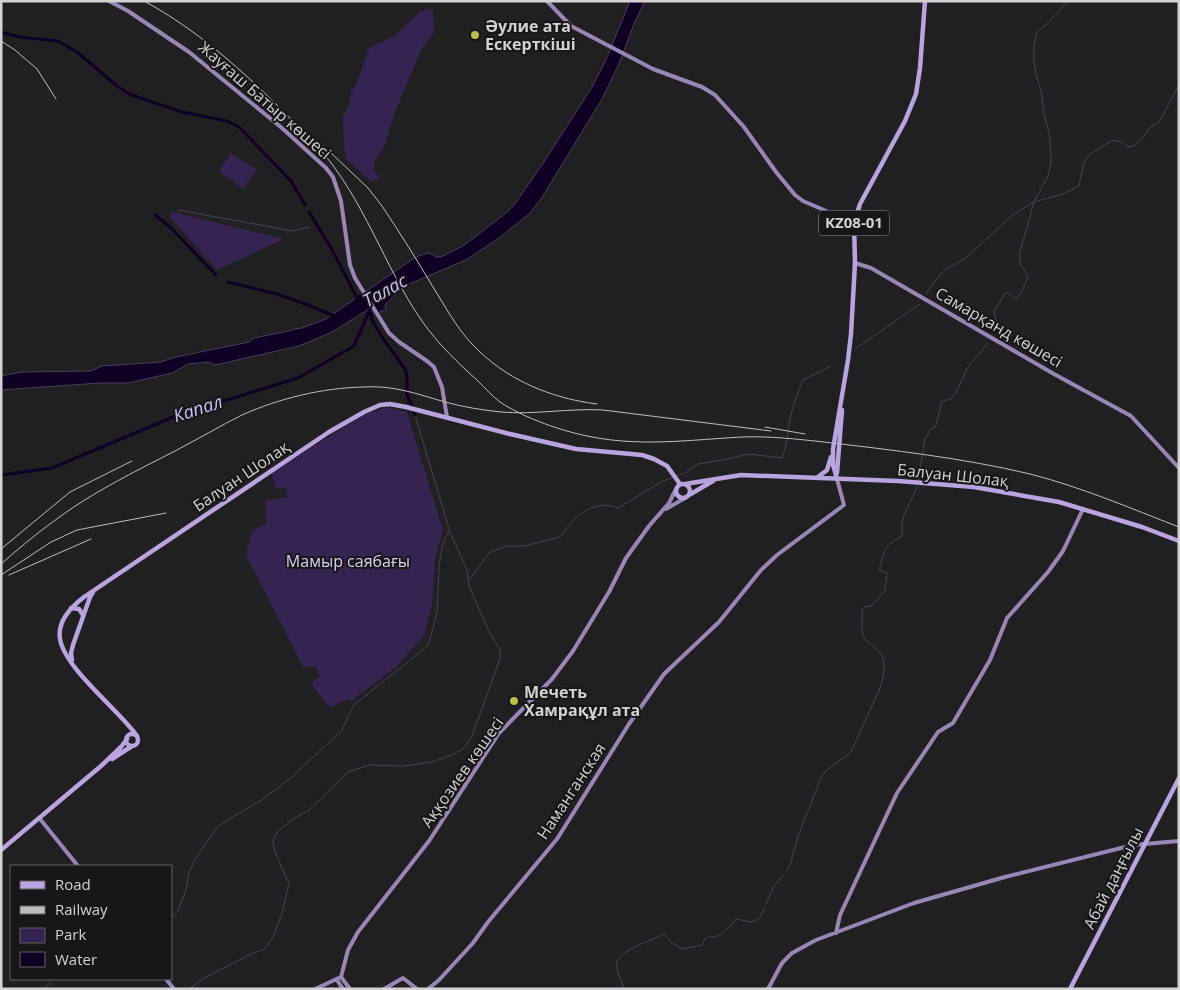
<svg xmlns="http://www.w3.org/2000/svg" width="1180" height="990" viewBox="0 0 1180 990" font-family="'Open Sans',sans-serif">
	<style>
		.green { fill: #352351 }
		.water { fill: #0f0024; stroke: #4a3f58 }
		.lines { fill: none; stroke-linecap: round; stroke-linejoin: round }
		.stream { stroke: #4a3f58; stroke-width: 1 }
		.canal { stroke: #0f0024; stroke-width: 3 }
		.secondary { stroke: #9787b5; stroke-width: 4 }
		.primary { stroke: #b9a4e0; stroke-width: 4.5 }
		.rail { stroke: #bebec0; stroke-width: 1 }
		.poi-dot { fill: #b6c149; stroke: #171619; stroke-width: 2 }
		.labels { text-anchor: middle; stroke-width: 4; stroke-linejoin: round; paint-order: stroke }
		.shield { fill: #171619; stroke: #9a9a9b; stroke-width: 1 }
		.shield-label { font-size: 15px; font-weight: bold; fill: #d2d2d3 }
		.poi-label { font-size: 16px; font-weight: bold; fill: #d2d2d3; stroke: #171619; text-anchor: start }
		.street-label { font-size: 16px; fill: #d2d2d3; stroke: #171619 }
		.park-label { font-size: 16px; fill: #dbcff5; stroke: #171619 }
		.water-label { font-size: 18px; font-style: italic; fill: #cebcf3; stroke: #171619 }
	</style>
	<rect width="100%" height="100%" fill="#201f22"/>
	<!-- green -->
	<path class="green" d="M429,8l4,3 1,22 -13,17 -26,62 -11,35 -10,15v9l6,7 -1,2 -8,1 -24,-20 -3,-15 -1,-28 7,-17 1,-9 5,-7 13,-37 25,-12 26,-24z
		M231,153l26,17 -14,19 -24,-18z
		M173,212l111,27 -67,31 -48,-54z
		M387,407l20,5 36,118 -8,30 -3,43 -8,33 -28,31 -45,34 -4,-2 -17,9 -20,-25 10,-6 -5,-11 -12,1 -57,-112 6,-24 14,-7 -1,-23 23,-4 -2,-9 -10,1 -5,-16 94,-59z"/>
	<!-- water -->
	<path class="water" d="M630,1h15l-11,23 -16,42 -16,33 -61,100 -12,15 -30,24 -33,22 -64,27 -17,18 1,4 -10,5 -7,-5 -37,23 -33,14 -84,19 -7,-3 -20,2 -16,9 -44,10h-28l-99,7v-14l21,-4 69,-1 11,-5 58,-4 16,-5 73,-15 5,-4 39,-8 1,-1 8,-1 24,-9 84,-58 8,-5 11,-3 7,4h5l22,-11 43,-33 8,-8 30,-43 48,-75 13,-25z"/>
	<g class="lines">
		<!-- stream -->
		<path class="stream" d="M178,210l115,21 16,-4
			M926,294l12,-17 7,-7 21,-12 45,-42 23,-14 29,-8 16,-8 5,-24 6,-8 23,-14 9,2 7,5 5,-1 10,-9 5,-9 10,-6 20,-37
			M993,332l4,-7 -3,-14 12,-19 11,7c3,-3 10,-19 11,-23l-8,-12v-12l14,-50 14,-26 3,-14 -1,-25 -6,-23 -3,-24 -5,-15 -2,-14v-16l3,-13 13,-11 18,-20
			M855,349l65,-45
			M676,476l9,-3 13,-9 24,-4 27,-6 33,4c5,-13 6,-25 8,-39 3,-14 8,-27 13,-39l28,-14
			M918,482l7,-43 6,-10 5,-3 6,-25 9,-2 5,-6 12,-26 20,-24
			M469,580l20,-27 17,-7h18l36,-9c13,-19 32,-39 58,-29l45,-27 9,-3
			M787,870l3,-5 8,-29 23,-58 6,-8 24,-18 29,-64c3,-9 7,-25 1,-34 -4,-7 -13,-9 -17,-17 -4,-8 -1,-18 -2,-27l2,-3 7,-1 14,-15 2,-18 -8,-3c6,-20 4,-24 23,-34v-13l2,-8 14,-30
			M766,904l8,-18 10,-12
			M171,919l6,-7 9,-22 3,-17 6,-14 23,-33 45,-27 29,-22 49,-46c6,-9 8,-19 14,-27l69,-55 4,-4c3,-11 7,-22 9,-34 2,-21 -1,-62 12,-79
			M44,989l9,-10
			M189,989l15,-11 47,-24 14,-5 8,-12 9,-24 7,-29 -14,-32 -2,-11 3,-7 14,-13 19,-11 39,-38 22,-7 34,1 28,-4 22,-8 10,-6 8,-12 28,-77v-10l-10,-15 -21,-48 -2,-16 -17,-38 -35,-117
			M624,989c-2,-9 -9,-18 -7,-27 3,-12 36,-22 47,-28l8,9 11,6 19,-4c2,-3 2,-6 4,-7 4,-4 4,-1 8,-1 9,-2 17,-12 22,-18l15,3 8,-3 6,-12"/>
		<!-- canal -->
		<path class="canal" d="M1,32l18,5 39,4 19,11 40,34 12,8 53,18 45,9 12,6 52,54 14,24
			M309,212l22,36 26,50 2,-2 3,1
			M155,215l15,12 46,48
			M228,282l49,12 31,11 26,11
			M370,310l2,10 10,17 23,32 2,7v18l8,21
			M1,475l51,-7 126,-53 120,-37 56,-32 16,-37"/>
		<!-- secondary -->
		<path class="secondary" d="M109,1l19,10 61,41 93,76 44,40 7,9 8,24 9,64 5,13 34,55 10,9 28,19 7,6 8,20 5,30
			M547,1l24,25 82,43 49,18 13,8 29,32 32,45 19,23 8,6 51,22
			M855,263l16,5 183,106 77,42 48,52
			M666,509l19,-11
			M40,819l38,47
			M836,933l4,-18 57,-122 41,-61 15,-9 37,-63 17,-42 41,-46 15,-21 20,-42
			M341,977l7,-27 10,-18 71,-91 70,-108 53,-54 21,-28 36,-59 17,-34 23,-32 20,-23 7,-14
			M341,977l9,12
			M166,979l8,10
			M337,980l6,9
			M315,989l26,-12
			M384,989l19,-11 14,11
			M428,989l11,-9 34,-37 15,-21 69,-83 72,-115 35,-50 55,-52 42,-52 16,-15 67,-50 -7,-26
			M768,989l14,-26 10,-10 24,-13 98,-37 91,-26 128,-32 46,-4"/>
		<!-- primary -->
		<path class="primary" d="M837,473l5,-63
			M818,477l9,-7 4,-13
			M837,479l-4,-14v-16l15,-89 3,-26 4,-71 -1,-40 6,-19 45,-83 11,-27 4,-26 5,-67
			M676 491a7 7 0 1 1 14 0a7 7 0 1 1-14 0Z
			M685,484l56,-9 157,6 76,6 85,15 83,25 37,14
			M689,495l24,-14
			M71,608l8,1 4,6
			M72,660l-1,-7 2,-8 17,-48 3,-5
			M126 740a6 6 0 1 1 12 0a6 6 0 1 1-12 0Z
			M137,736c-17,-25 -72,-67 -77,-97 -3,-17 11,-32 24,-42l245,-165 35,-20 16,-7 10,-1 16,3 104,27 66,15 66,6 12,4 13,7 13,18
			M112,759l20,-13
			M1,850l100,-84 20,-19 6,-8
			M1070,989l109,-211"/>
		<!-- rail -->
		<path class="rail" d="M144,1c67,36 122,92 174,146 47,53 65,118 104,174 16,23 36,42 56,60 7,7 14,15 22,21 15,10 34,18 51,24 69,24 121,15 191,11 27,-1 55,2 82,5 68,8 139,16 206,32 51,13 100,34 149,53
			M1,41l14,9 22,19 19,30
			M331,153l37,35 14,18c18,27 35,54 51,81 12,19 23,40 39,57 33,35 77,54 125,60
			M765,427l40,7
			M1,549l69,-57 62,-31
			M1,564c17,-15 35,-30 53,-43 37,-28 80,-49 121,-70 23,-12 45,-25 67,-36 38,-17 81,-27 121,-28 31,-2 54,7 82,15 18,5 37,8 56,10 34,3 68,-4 102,-2l168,21
			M1,575l50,-33 26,-12 89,-17
			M9,575l82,-36"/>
	</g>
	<!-- markers -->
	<g class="poi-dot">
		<circle cx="475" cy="35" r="5"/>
		<circle cx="514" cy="701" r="5"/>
	</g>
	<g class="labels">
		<!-- shield labels -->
		<rect class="shield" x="819" y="210.5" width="70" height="25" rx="4"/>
		<g class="shield-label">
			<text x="854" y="228">KZ08-01</text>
		</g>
		<!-- poi labels -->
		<g class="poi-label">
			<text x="485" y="32">Әулие ата<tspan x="485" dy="18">Ескерткіші</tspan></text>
			<text x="524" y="698">Мечеть<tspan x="524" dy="18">Хамрақұл ата</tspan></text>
		</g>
		<!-- street labels -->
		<g class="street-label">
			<text transform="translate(265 100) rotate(41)" y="6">Жауғаш Батыр көшесі</text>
			<text transform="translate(999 327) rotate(30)" y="6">Самарқанд көшесі</text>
			<text transform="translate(953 475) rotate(6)" y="6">Балуан Шолақ</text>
			<text transform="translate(241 476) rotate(-34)" y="6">Балуан Шолақ</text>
			<text transform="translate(462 772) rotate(-55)" y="6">Аққозиев көшесі</text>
			<text transform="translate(571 791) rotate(-57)" y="6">Наманганская</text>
			<text transform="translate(1113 878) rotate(-63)" y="6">Абай даңғылы</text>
		</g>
		<!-- park labels -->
		<g class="park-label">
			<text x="348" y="567">Мамыр саябағы</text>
		</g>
		<!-- water labels -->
		<g class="water-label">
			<text transform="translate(385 291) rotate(-29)" y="6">Талас</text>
			<text transform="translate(198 409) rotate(-18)" y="6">Капал</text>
		</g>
	</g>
	<!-- border -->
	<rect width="1180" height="990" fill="none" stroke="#d2d2d3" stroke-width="5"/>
	<!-- legend -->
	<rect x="10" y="865" width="162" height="115" fill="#171619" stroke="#626163"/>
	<rect x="20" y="881" width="25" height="8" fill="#b9a4e0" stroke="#626163"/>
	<text x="55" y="890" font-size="15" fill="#d2d2d3">Road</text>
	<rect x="20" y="906" width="25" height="8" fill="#bebec0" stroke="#626163"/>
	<text x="55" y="915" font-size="15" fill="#d2d2d3">Railway</text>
	<rect x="20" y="928" width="25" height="15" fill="#352351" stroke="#626163"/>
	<text x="55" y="940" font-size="15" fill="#d2d2d3">Park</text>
	<rect x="20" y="952" width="25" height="15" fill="#0f0024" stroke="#626163"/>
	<text x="55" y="965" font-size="15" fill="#d2d2d3">Water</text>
</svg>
